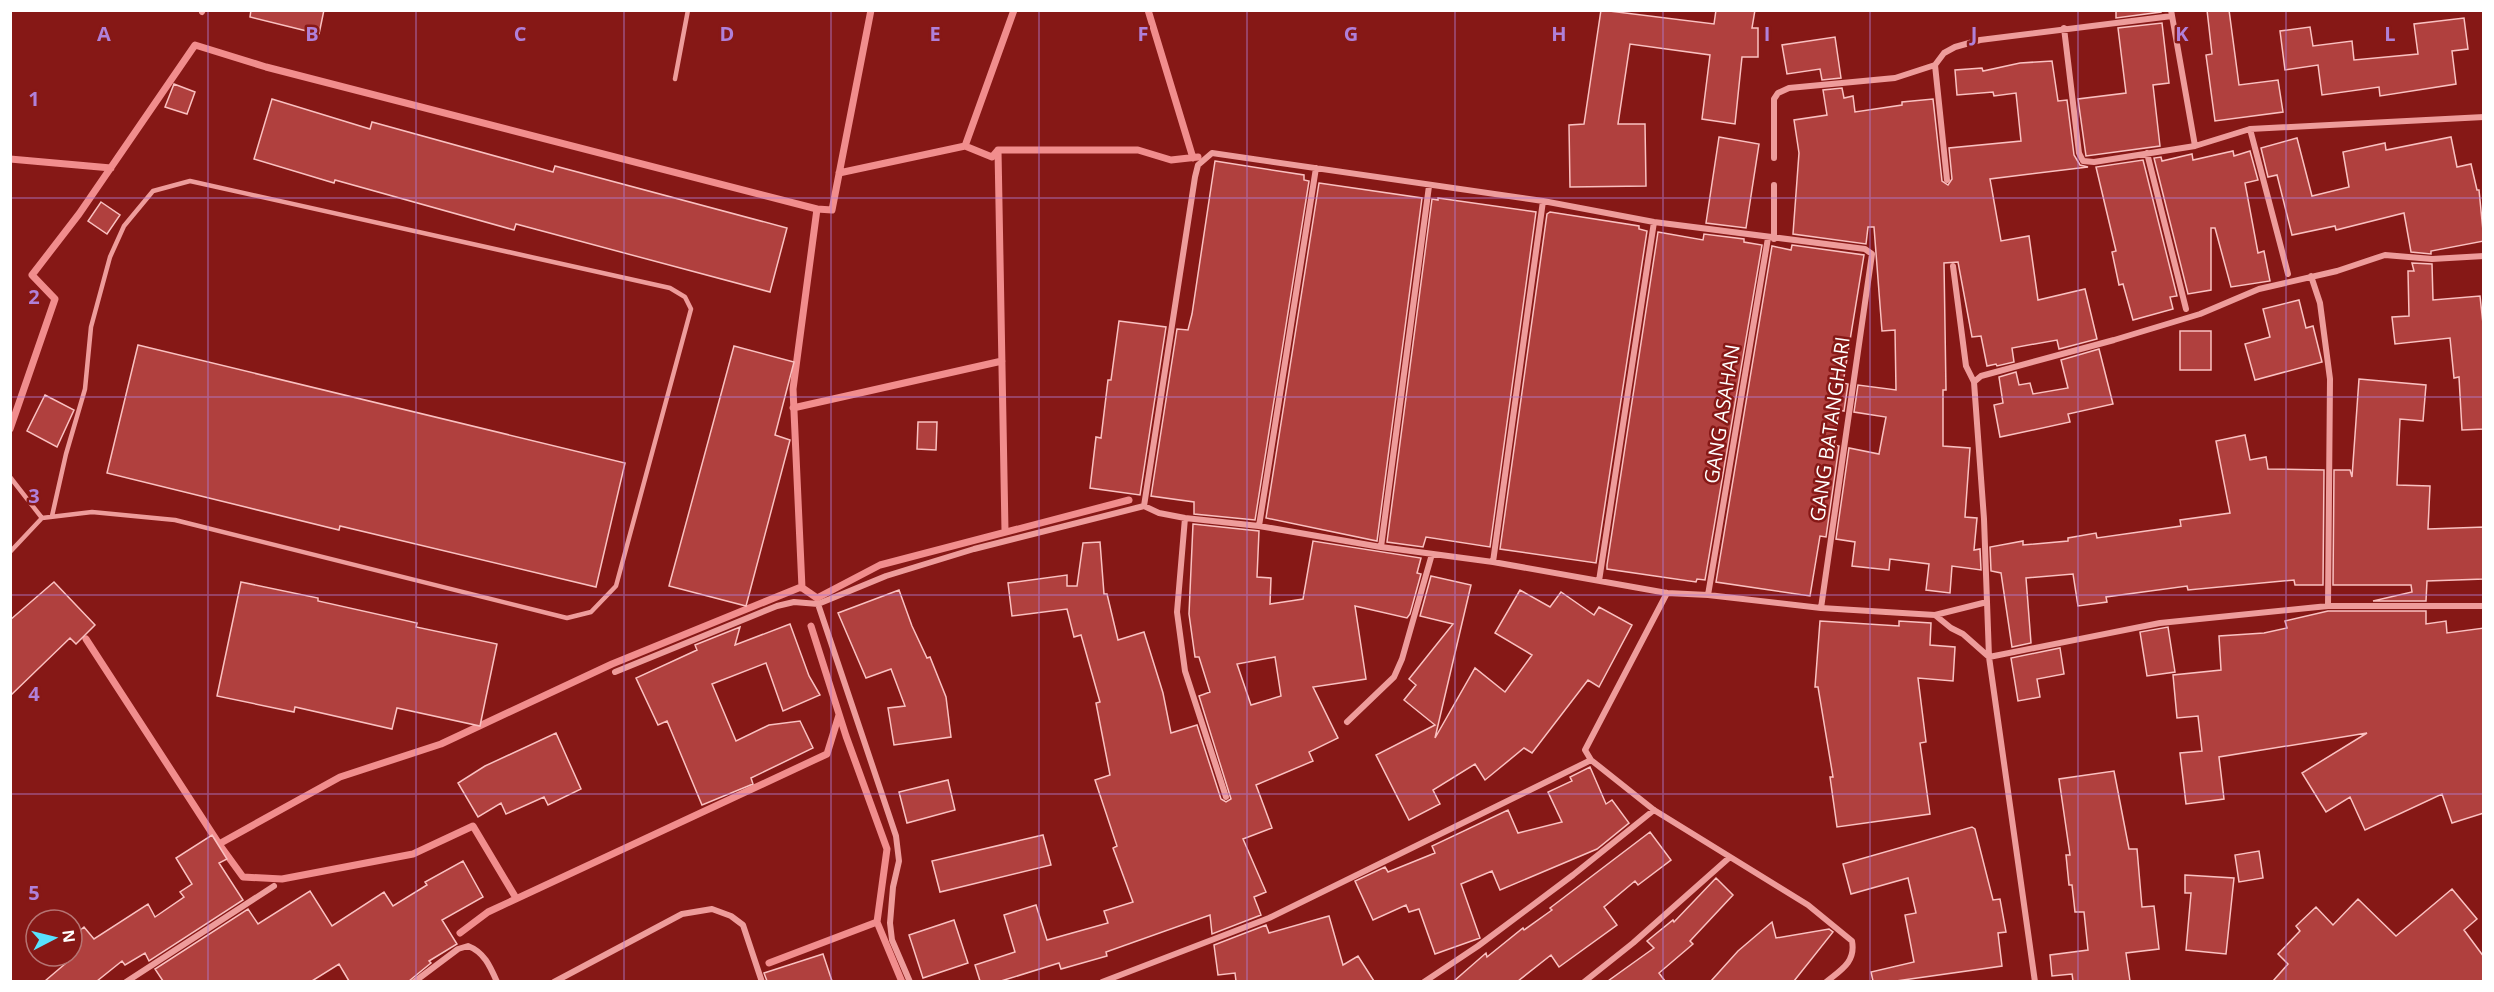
<svg xmlns="http://www.w3.org/2000/svg" width="2494" height="992" viewBox="0 0 2494 992" font-family="'Open Sans',sans-serif">
	<style>
		.lines { fill: none; stroke-linecap: round; stroke-linejoin: round }
		.stream { stroke: #f18d8d; stroke-width: 7 }
		.building { fill: #b0403e; stroke: #fac1c1; stroke-width: 1.5; fill-rule: evenodd }
		.service { stroke: #ee9c9b; stroke-width: 4.5 }
		.minor { stroke: #ee9c9b; stroke-width: 6 }
		.grid { fill: none; stroke: #b080d9; stroke-width: 1.5; stroke-opacity: 0.55 }
		.labels { text-anchor: middle; stroke-width: 5; stroke-linejoin: round; paint-order: stroke }
		.street-label { font-size: 20px; fill: #fff; stroke: #861816 }
		.grid-label { font-size: 20px; text-anchor: middle; font-weight: bold; fill: #b080d9; stroke: #861816; stroke-width: 5; stroke-linejoin: round; paint-order: stroke }
	</style>
	<rect width="100%" height="100%" fill="#861816"/>
	<g class="lines">
		<!-- stream -->
		<path class="stream" d="M1148,10l45,148
			M965,146l49,-136
			M998,150l7,381
			M10,159l101,9
			M839,173l126,-27 27,11 6,-7h140l33,10 27,-3
			M793,408l209,-47
			M10,429l45,-130 -23,-24 47,-61 116,-169 71,22 551,142
			M802,588l-9,-199 24,-180 15,1 39,-200
			M811,626l35,110 41,113 -10,73 25,60
			M86,639l133,205 121,-67 101,-33 171,-80 189,-77 16,11 63,-33 249,-65
			M219,844l24,33 39,2 131,-25 60,-28 43,72
			M460,933l28,-21 339,-158 12,-39
			M769,963l108,-41"/>
	</g>
	<!-- building -->
	<path class="building" d="M251,10h73l-5,24 -69,-17z
		M1601,10l113,14 2,-14h39l-3,18h6v29h-16l-7,67 -33,-5 8,-64 -80,-11 -12,80h27l1,62 -76,1 -1,-62 15,-1z
		M2116,10h45v2l-45,6z
		M2207,10h22l10,75 39,-5 5,32 -68,9 -9,-66 6,-1z
		M2464,18l4,31 -16,2 4,33 -76,12 -1,-9 -57,8 -4,-30 -33,5 -5,-39 30,-4 3,19 39,-5 2,19 64,-6 -4,-30z
		M2162,23l7,60 -16,2 7,61 -74,10 -8,-57 48,-6 -8,-65z
		M1835,37l6,41 -19,2 -2,-11 -33,5 -5,-29z
		M2052,61l6,40 9,-1 7,55 6,10 8,2 -98,12 11,62 28,-5 9,64 47,-11 12,50 -38,10 -2,-9 -45,8 2,14 -17,4 -1,-2 -9,2 -6,-30 -9,1 -14,-75 -14,1 2,127h-3v56l27,2 -5,69 12,1 -3,32 6,-1 1,21 -29,-4 -2,27 -24,-3 3,-26 -39,-5 -1,11 -37,-4 3,-24 -19,-3 13,-91 30,6 7,-37 -32,-5 4,-27 38,5 -1,-60 -13,1 -8,-104h-6l-2,17 -73,-10 6,-81 -5,-33 33,-5 -4,-25 19,-2 2,10 9,-2 2,16 47,-7v-3l31,-3 9,82 6,4 4,-6 -3,-31 72,-7 -5,-48 -22,3 -1,-4 -36,3 -2,-25 27,-2 1,3 37,-8z
		M174,84l21,8 -8,22 -22,-7z
		M272,99l98,30 2,-7 181,50 2,-6 232,62 -17,64 -254,-68 -2,6 -179,-50 -1,3 -80,-24z
		M1719,137l40,7 -13,84 -40,-5z
		M2451,137l6,30 14,-3 6,26h2l5,51 -53,10v3l-20,-2 -7,-39 -68,17 -1,-4 -43,9 -15,-60 -9,2 -7,-29 36,-10 15,58 37,-9 -6,-35 42,-9 1,7z
		M2233,151l1,5 16,-5 8,29 -13,3 13,70 6,-2 6,30 -39,6 -16,-59h-4v62l-23,4 -34,-136 7,-1 1,4 30,-7 1,6z
		M2143,160l34,136 -7,1 3,12 -40,11 -10,-36 -4,1 -7,-33 4,-1 -20,-84z
		M1215,161l89,14v5l5,1 -54,339 -61,-6v-12l-43,-6 26,-167 11,1 4,-16z
		M1319,183l103,15 -45,343 -111,-23z
		M1438,198l98,14 -46,335 -64,-10 -3,10 -36,-5 45,-343 6,1z
		M101,202l19,13 -13,19 -19,-13z
		M1550,212l89,14v3l8,2 -51,332 -96,-14 47,-335z
		M1658,232l45,8 1,-6 40,5v3l18,3 -57,335 -8,-1 -1,3 -89,-13v-4z
		M1792,245l72,10 -21,128 5,1 -4,27 -5,-1 -5,35 5,1 -13,91 -6,-1 -10,60 -94,-14 56,-336 19,4z
		M2412,263l20,1 1,36 47,-4 4,37v96l-22,1 -3,-53 -5,1 -4,-40 -55,6 -3,-27 17,-1 -1,-45h6z
		M2299,300l7,28 7,-2 9,36 -67,18 -10,-36 25,-7 -7,-28z
		M1119,321l47,6 -26,168 -50,-7 6,-51 5,1 7,-58h3z
		M2180,331h31v39h-31z
		M138,345l487,118 -29,124 -256,-61 -1,4 -232,-57z
		M734,346l60,16 -19,73 15,5 -44,166 -77,-20z
		M2099,349l14,55 -45,10 2,8 -70,15 -6,-32 9,-2 -4,-26 17,-5 3,13 11,-2 3,11 35,-6 -7,-28z
		M2359,379l67,6 -3,36 -23,-2 -3,66 33,1 -2,43 56,-2v52l-57,2 -1,20h-53l39,-9 -1,-7h-78l1,-115h16l2,7z
		M45,395l29,15 -17,37 -30,-16z
		M918,422h19l-1,28 -19,-1z
		M2245,435l5,25 16,-3 2,12 56,1 -1,115h-28l-1,-5 -106,10 -1,-4 -81,11 1,5 -29,4 -5,-32 -47,4 5,65 -19,4 -11,-74 -10,-2 -1,-24 33,-6v4l45,-4v-3l28,-5 1,5 84,-12 -1,-6 50,-7 -14,-72z
		M1193,524l66,7 -2,46 14,1 -1,26 33,-5 10,-58 108,17 -4,15 4,1 -11,40 -3,4 -52,-12 11,73 -53,8 25,51 -29,14 4,9 -57,24 16,43 -29,11 23,53 -12,5 7,18 -49,19 -2,-19 -104,37 1,4 -46,13 -2,-6 -58,18h-21l-5,-16 40,-13 -11,-37 32,-10 11,35 61,-17 -4,-12 29,-9 -20,-54 4,-2 -22,-66 15,-5 -14,-72 4,-1 -19,-67 -7,2 -7,-28 -55,7 -4,-33 59,-8v11h10l6,-43 17,-1 4,52h3l11,46 26,-8 19,61 8,40 26,-8 24,74 5,3 5,-3 -32,-103 11,-4 -11,-35h-4l-6,-43zM1275,657l6,39 -30,9 -14,-41z
		M1431,576l40,9 -36,153 40,-70 30,24 27,-37 -37,-22 25,-43 30,17 11,-15 33,23 5,-8 33,18 -33,62 -11,-7 -56,73 -8,-5 -39,32 -10,-16 -42,26 7,14 -31,16 -33,-65 59,-30 -31,-25 12,-15 -7,-6 44,-55 -33,-8z
		M54,582l41,43 -19,19 -6,-6 -60,58v-76z
		M241,582l77,16v3l99,22 -1,4 81,17 -17,82 -83,-18 -5,21 -97,-22 -1,5 -77,-16z
		M899,590l13,36 15,32 3,-1 16,40 5,40 -57,8 -6,-37 17,-2 -14,-37 -25,9 -28,-65z
		M2328,611h98v13l20,-3 1,12 37,-5v185l-32,10 -10,-29 -77,36 -15,-33 -24,15 -24,-39 65,-40 -148,24 5,42 -38,5 -6,-51 22,-2 -4,-35 -21,2 -4,-43 48,-5 -2,-34 45,-3 23,-5 -2,-7z
		M1820,621l79,5v-5l32,2 -1,22 25,2 -2,34 -35,-3 8,64 -6,1 10,71 -93,13 -7,-50h3l-15,-90h-3z
		M790,624l19,52 11,19 -37,16 -17,-48 -54,21 24,57 33,-16 31,-4 13,27 -62,30 2,6 -51,21 -35,-84 -9,4 -22,-47 61,-28 -2,-5 45,-18 -5,18z
		M2168,627l7,45 -28,4 -7,-44z
		M2060,648l4,26 -27,5 3,18 -22,4 -7,-43z
		M556,733l25,56 -33,16 -4,-8 -38,17 -5,-11 -23,14 -20,-34 27,-17z
		M1590,767l16,37 6,-4 17,23 -32,26 -97,41 -8,-19 -31,13 19,54 -45,16 -16,-45 -10,3 -3,-7 -33,15 -18,-39 30,-14 3,5 47,-19 -3,-7 76,-36 10,23 44,-11 -14,-30 24,-11 -2,-4z
		M2114,771l15,78h8l5,58 12,-1 5,43 -33,4 4,28h-57l-1,-7 -20,2 -2,-21 38,-5 -4,-38h-9l-3,-27h-3l-3,-30h4l-11,-76z
		M948,780l7,30 -48,13 -8,-31z
		M1972,827l3,2 18,71 7,-1 6,33 -8,1 4,33 -106,15h-23l-2,-9 43,-10 -9,-47 11,-2 -8,-35 -57,16 -8,-30z
		M1650,832l21,28 -33,25 -3,-4 -31,26 13,18 -58,42 -8,-12 -33,26h-64l32,-28 1,4 36,-29 1,2 28,-20 -2,-2z
		M212,835l15,24 -8,4 24,37 -94,61 -4,-8 -20,12 -3,-4 -25,20h-52l27,-23v-21l12,-10 10,12 54,-35 7,13 29,-20 -4,-5 12,-8 -16,-26z
		M1043,835l8,30 -111,27 -8,-31z
		M2259,851l4,27 -24,4 -4,-27z
		M463,861l20,36 -41,23 15,24 -28,17 2,2 -22,18h-60l-10,-17 -27,17h-149l-8,-12 93,-60 10,15 52,-33 22,35 52,-34 9,14 34,-21 -2,-3z
		M2185,875l49,3 -8,76 -40,-4 5,-57h-6z
		M1716,878l17,17 -43,46 3,3 -34,29 6,8h-57l46,-33 -7,-7 26,-21 1,2z
		M2452,889l25,30 -13,11 20,27v24h-211l15,-17 -10,-10 22,-23 -4,-5 20,-19 17,18 25,-26 38,37z
		M1329,916l14,49 15,-9 16,25h-138l-1,-8 -17,2 -4,-30 52,-20 3,8z
		M954,920l14,43 -45,15 -14,-43z
		M1772,922l4,16 53,-9 4,3 -39,49h-83l27,-30z
		M823,954l9,27h-65l-3,-8z"/>
	<g class="lines">
		<!-- service -->
		<path class="service" d="M675,79l13,-69
			M10,477l32,41 -32,34
			M42,518l50,-6 83,8 392,98 24,-6 25,-26 75,-277 -6,-12 -15,-9 -480,-107 -37,10 -29,35 -14,31 -19,70 -6,62 -19,65 -14,62"/>
		<!-- minor -->
		<path class="minor" d="M2171,10l24,136
			M202,12l1,-2
			M2064,28l15,125 4,8 11,1 101,-16 55,-17 38,145
			M1935,65l12,115
			M2250,129l234,-12
			M2147,153l39,156
			M1774,158v-59l4,-6 11,-5 106,-10 40,-13 9,-12 11,-6 25,-7 192,-24
			M1774,239v-54
			M1953,266l13,100 8,16 10,137 5,138 171,-34 168,-17h156
			M2311,276l9,27 10,76 -2,227
			M1974,382l7,-6 133,-36 86,-26 59,-25 78,-18 48,-16 47,4 52,-3
			M1144,506l51,-329 3,-12 14,-12 331,48 111,21 211,27 7,5 -51,354
			M1185,518l-8,94 8,59 41,126
			M1259,526l57,-358
			M1381,547l48,-361
			M1493,562l50,-361
			M1599,581l55,-359
			M1667,593l-82,157 6,10 63,50 154,95 44,36c4,21 -11,29 -26,41
			M1708,595l60,-357
			M818,604l68,-28 88,-27 170,-43 15,7 26,5 74,8 122,21 112,15 174,31 41,2 113,13 114,7 16,13 12,6 26,23 46,325
			M1935,615l52,-13
			M615,672l162,-66 17,-4 24,2 78,232 3,25 -6,26 -3,36 2,17 18,42
			M1347,722l47,-45 8,-18 30,-105
			M126,982l148,-96
			M414,982l44,-33 10,-3c16,6 22,20 29,36
			M554,982l128,-68 30,-5 19,7 12,9 19,57
			M1102,982l167,-64 322,-158
			M1424,982l54,-36 95,-71 81,-65
			M1584,982l49,-39 97,-86"/>
	</g>
	<!-- grid -->
	<path class="grid" d="M208,10v972M416,10v972M624,10v972M831,10v972M1039,10v972M1247,10v972M1455,10v972M1663,10v972M1870,10v972M2078,10v972M2286,10v972M10,198h2474M10,397h2474M10,595h2474M10,794h2474"/>
	<g class="labels">
		<!-- street labels -->
		<g class="street-label">
			<text transform="translate(1722 414) rotate(-81)" y="7">GANG ASAHAN</text>
			<text transform="translate(1830 429) rotate(-82)" y="7">GANG BATANGHARI</text>
		</g>
	</g>
	<g class="grid-label">
		<text x="104" y="41">A</text>
		<text x="312" y="41">B</text>
		<text x="520" y="41">C</text>
		<text x="727" y="41">D</text>
		<text x="935" y="41">E</text>
		<text x="1143" y="41">F</text>
		<text x="1351" y="41">G</text>
		<text x="1559" y="41">H</text>
		<text x="1767" y="41">I</text>
		<text x="1974" y="41">J</text>
		<text x="2182" y="41">K</text>
		<text x="2390" y="41">L</text>
		<text x="34" y="106">1</text>
		<text x="34" y="304">2</text>
		<text x="34" y="503">3</text>
		<text x="34" y="701">4</text>
		<text x="34" y="900">5</text>
	</g>
	<!-- border -->
	<rect width="2494" height="992" fill="none" stroke="#ffffff" stroke-width="24"/>
	<!-- north arrow -->
	<g transform="translate(54 938) rotate(83)"><circle r="28" fill="#861816" stroke="#b67473" stroke-width="1.5"/>
	<path d="M0-4.5L10 22L0 15L-10 22Z" fill="#58e2ff"/>
	<text y="-9" font-size="16" font-weight="bold" text-anchor="middle" fill="#ffffff">N</text>
	</g>
</svg>
